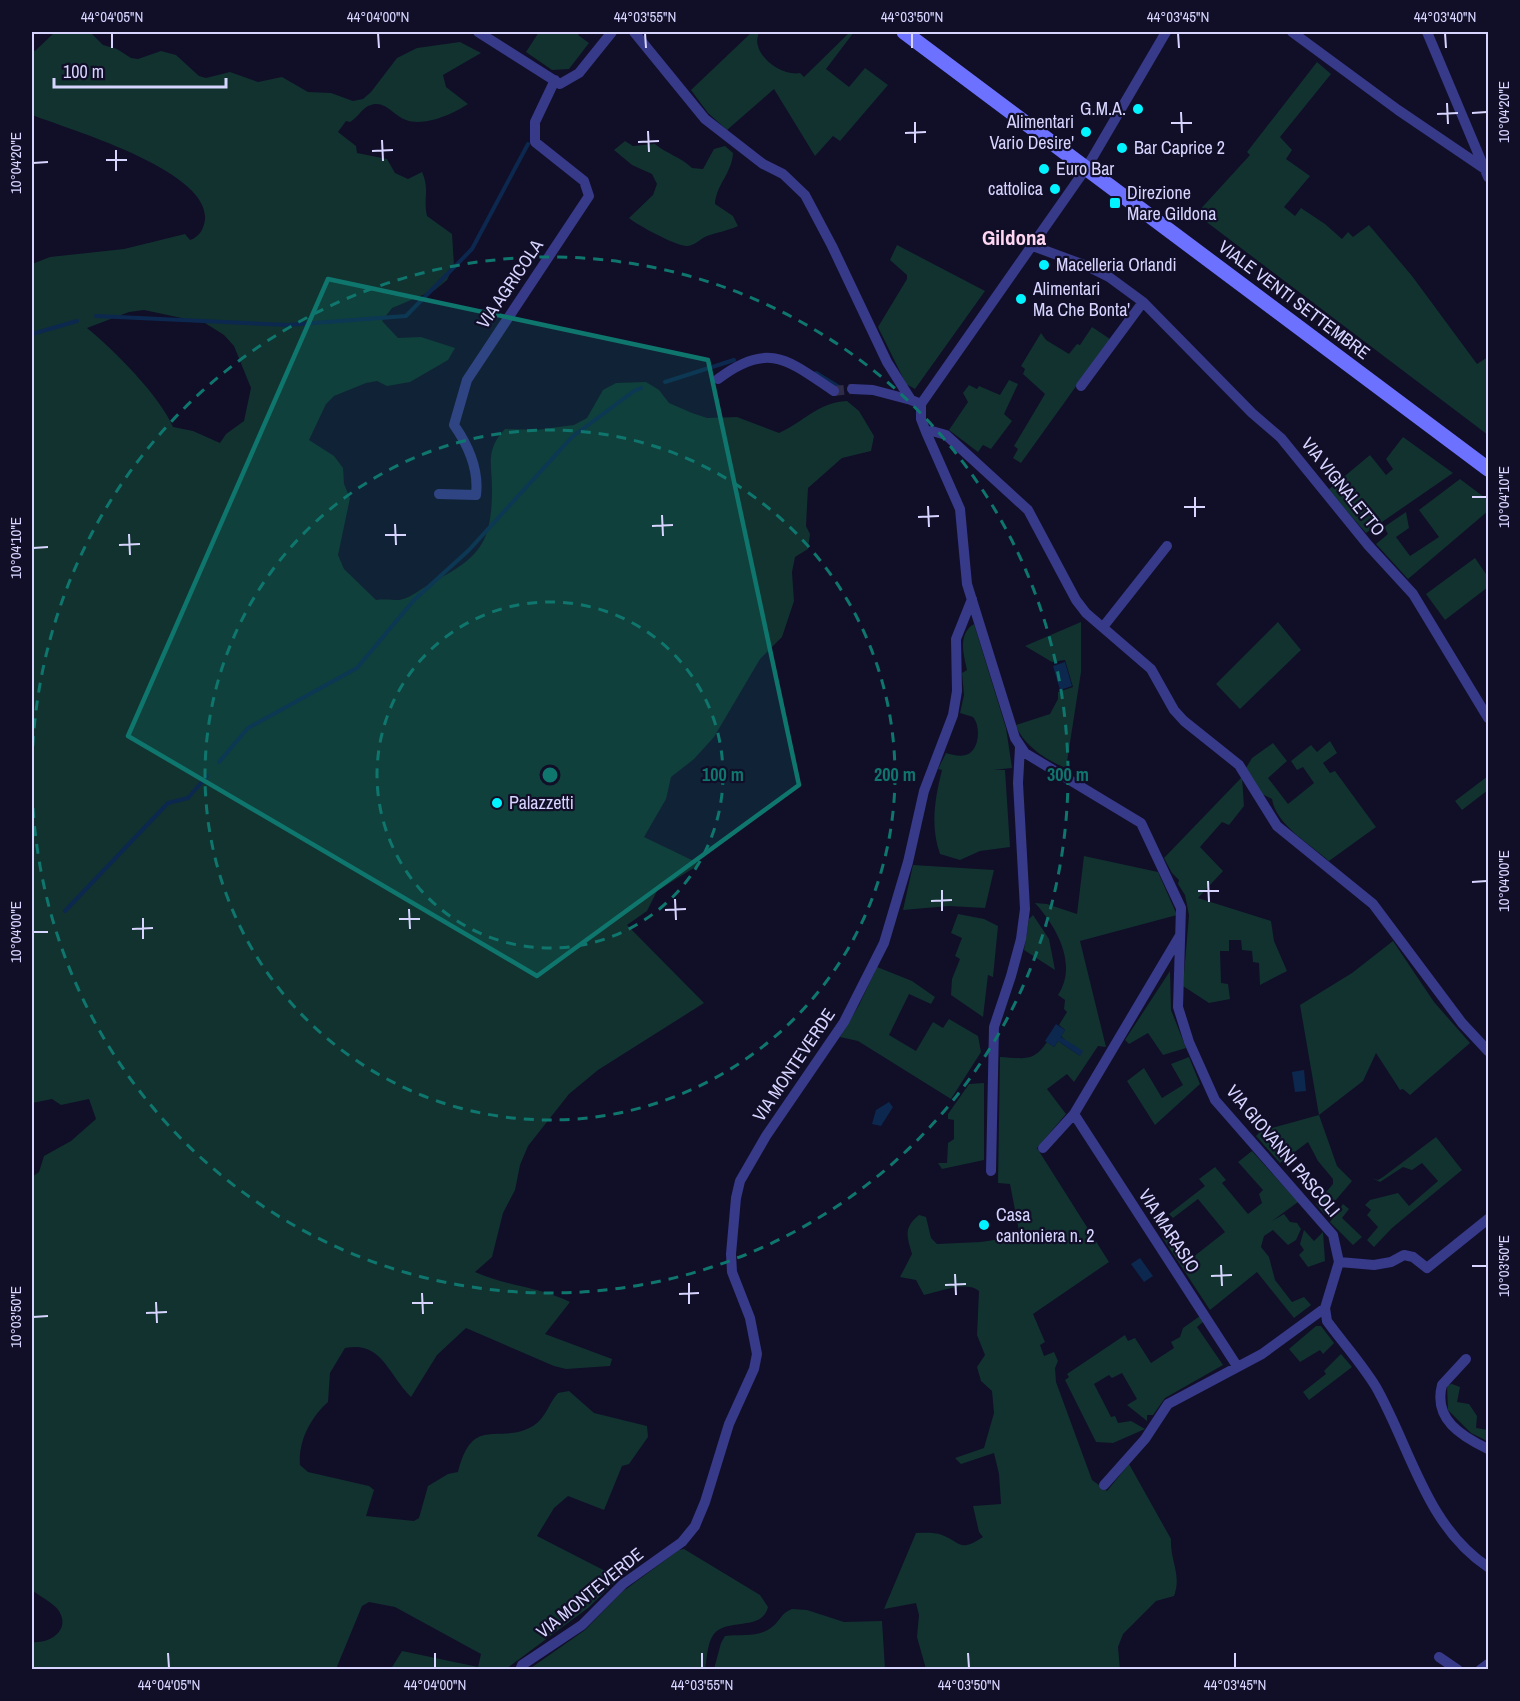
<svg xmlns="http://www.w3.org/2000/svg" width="1520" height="1701" viewBox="0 0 1520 1701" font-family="'Archivo Narrow',sans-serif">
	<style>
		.green { fill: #11322f; fill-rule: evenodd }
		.water { fill: #0c284e }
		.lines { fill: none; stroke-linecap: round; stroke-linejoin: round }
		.stream { stroke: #0c284e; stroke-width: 4 }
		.street-tunnel { stroke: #2f2c48; stroke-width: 10; stroke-dasharray: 10 5; stroke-linecap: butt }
		.street { stroke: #373989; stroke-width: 10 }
		.secondary { stroke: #6c71ff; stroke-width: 15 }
		.marked { fill: #0f766e; fill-opacity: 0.2; stroke: #0f766e; stroke-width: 4.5; stroke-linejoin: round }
		.ticks { fill: none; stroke: #d7d5ff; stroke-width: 2 }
		.ring { fill: none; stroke: #0f766e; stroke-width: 3; stroke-dasharray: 10 8 }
		.poi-dot { fill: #01f4ff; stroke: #110e28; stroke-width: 2 }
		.labels { text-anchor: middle; stroke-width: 4.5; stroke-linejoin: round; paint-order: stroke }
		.poi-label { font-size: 18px; fill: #d7d5ff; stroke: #110e28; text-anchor: start }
		.street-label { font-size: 18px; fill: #d7d5ff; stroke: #110e28 }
		.quarter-label { font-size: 21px; font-weight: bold; fill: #ffd7f3; stroke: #110e28 }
		.centre { fill: #0f766e; stroke: #110e28; stroke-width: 3 }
		.ring-label { font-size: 18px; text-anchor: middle; font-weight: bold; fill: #0f766e; stroke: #110e28; stroke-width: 4.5; stroke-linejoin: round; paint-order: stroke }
		.neatline { fill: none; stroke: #d7d5ff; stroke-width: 2 }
		.ticks-label { font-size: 15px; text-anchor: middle; fill: #d7d5ff }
	</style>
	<rect width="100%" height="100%" fill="#110e28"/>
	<!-- green -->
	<path class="green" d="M55,32l37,2 11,11 14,4 14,9 7,1 23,-8 15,4 23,21 7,2 24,-6 28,10 24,-5 26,15 23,1 22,8 10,-2 8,-7 26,-34 20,-10 43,-6 21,11 -38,22 3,12 22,17c-15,10 -44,23 -62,16 -14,-5 -21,-22 -38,-14 -6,3 -11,12 -18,16l-4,-1 -8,11 18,14 1,7 30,6 8,14 13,6 14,-7c8,18 1,26 5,44l25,18 2,31 -7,15 -12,10 -43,18 -10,13 16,17 23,-1 34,11 -7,12 -38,22 -23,4 -10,-5 -11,2 -32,13 -8,8 -17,36 25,16 9,12 1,16 6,14 -12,57 6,14 32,31c9,-1 15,0 23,0 9,-1 21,-10 29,-15 49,-27 64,-37 64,-96 0,-25 -7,-39 13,-60l31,1 38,-5 13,-7 16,-28 13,-7 30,-1 13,8 10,13 23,10 15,5 30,-1 42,16c25,-11 39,-31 68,-32l12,10 15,25 -3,15 -29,7 -34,30 -2,38 4,8 -2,15 -13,8 -3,15 2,29 -12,36 -22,22 -46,78 -20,22 -23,18 -5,22 -22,38 56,27 -43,27 -10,20 -20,14 77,78 -106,67 -29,24 -41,52 -8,19 -5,25 -12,23 -11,44 -17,15c31,14 65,15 95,30l-25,32 67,25 -2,7 -44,3 -12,-3 -88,-38 -29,27 -26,42c-24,-24 -29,-56 -66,-49l-15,25 -2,29c-17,15 -30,39 -28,63l8,7 61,14 5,4 -8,26 48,5 5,-3 9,-32 20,-12 10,-2c15,-59 40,-26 75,-46 13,-8 15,-22 25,-33l11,-2 25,22 53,13 1,11 -19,27 -7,2 -18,44 -36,-14 -14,12 -17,28 82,42 -31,30 -82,61h-115l11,-18 76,16 3,-13 -86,-47 -26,-5 -7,4 -26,63h-304v-27c17,2 39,-11 27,-31 -5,-8 -20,-15 -27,-21v-413l7,-5 5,-16 27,-15 25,-22 -7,-20 -28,6 -9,-6 -20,4v-839l18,-7 74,-8 61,-15 5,6c9,-3 14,-11 15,-21 4,-49 -137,-90 -173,-104v-66l3,2zM144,310l61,13 19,12 10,11 17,42 -7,33 -18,13 -6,9 -27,-12 -20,-4c-13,-31 -60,-78 -86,-99l42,-16z
		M539,32h41l-2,3 11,8 -20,26 -17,1 -26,-18z
		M752,32h7c-1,4 -3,9 -1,14 4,16 27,30 42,27l4,4 46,-45h4l-28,37 23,18 16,-19 23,17 -48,56 -7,-5 -18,20 -41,-67 -47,41 -19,-17 -17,-23z
		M1317,62l14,12 -51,63 12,13 -6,9 24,17 -26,31 11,9 6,-8 24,16 17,15 6,-7 5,5 16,-12 43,51 65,88 11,-7v78l-292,-221 54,-59 -3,-3z
		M625,141l8,5 22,-2c12,10 26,13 37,24l11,1 11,-20 11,-3 8,7c-1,20 -17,32 -18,51l18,12 5,10c-10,5 -21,6 -31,10 -7,3 -13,10 -20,10 -9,1 -50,-21 -58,-28l24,-23 4,-11 -5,-10 -20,-9 -18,-15z
		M897,245l88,46 -70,98 -9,-5 -28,-57 29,-48v-4l-17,-15z
		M1092,327l18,12 -89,124 -8,-5 5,-9 -4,-3 31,-52 -22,-20 2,-5 -4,-3 20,-33 5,7 23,14 8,-10 3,1z
		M1009,380l9,4 -14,30 8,7 -21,28 -8,-4 -5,7 -29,-22 19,-28 -5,-9 6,-8 8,4 2,-3 21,9z
		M1403,437l50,36 -87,60 -38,-43 42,-35 16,20 7,-6 -7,-10z
		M1460,479l28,21v11l-80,68 -32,-35 12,-10 -4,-7 22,-15 3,16 -13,9 14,19 29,-19 -20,-27z
		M1475,558l13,19v10l-43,33 -19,-26z
		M1081,622v50l-15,96c-19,-7 -44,-24 -50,-43l34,-11 8,-15v-7l15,-5 -8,-27 -13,2 -27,-16z
		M1278,622l23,28 -61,59 -24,-25z
		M974,624l32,104 6,40 -19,2h12l5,77 -30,4 -20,9 -20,-6c-10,-28 -5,-56 2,-84l-4,-1 8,-16c7,2 17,5 24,0 10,-8 10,-28 3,-36l-13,-4 4,-18 -2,-22 5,-3c-3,-14 -10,-36 7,-46z
		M1330,741l7,12 -14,10 7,10 5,-2 41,56 -47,34c-19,-17 -53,-36 -57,-62l-10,-5 -16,-26 6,-10 21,-15 14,18 -19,17 20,26 26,-21 -11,-16 -6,3 -6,-9 20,-16 6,7z
		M1488,776v14l-26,20 -7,-9z
		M1242,777l2,29 -15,19 -7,-3 -22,25 23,24 -25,27 73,23 3,20 13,30 -27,14 -1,-22 -6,-1 -1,-11 -10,-1 -1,-10h-12v11h-9l1,32 7,1 2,15 -21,4 -26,-17 6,-71 -4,-20 -7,-11 1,-4 -7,-7 -8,-15z
		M1084,856l74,16 19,43 -97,26 26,106 -8,-1 -24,36 -7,-8 -20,15 19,25 -29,34 72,114 -76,52 12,28 -5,3 4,11 10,-4 4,9 -3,7 1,14 36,98 15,11 22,-27 42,75c-1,23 11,35 3,57l-18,5 -33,33 -5,13 2,23 -194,-1 -9,-32 2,-22 -3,-12 -32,6 32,-76c8,0 18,-1 26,2 19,7 17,18 41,2l-4,-5 -6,-26 28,-2 -2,-30 -5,-21 -33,11 -6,-6 29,-10 10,-35 -2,-22 -11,-10 -4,-14 8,-12 -8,-20 2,-44c-12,-11 -41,1 -55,4l-8,-15 -16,-3 12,-23c-5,-18 -9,-26 7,-39l7,2 5,21 6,6 44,-2 39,-6 -10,-52 -12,-1 2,-126c23,1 33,6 47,-15l7,5 4,-6 22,15 -19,-20 4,-6 -6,-5 8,-13 -3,-3 1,-9 -7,-5c20,-30 -1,-68 -23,-92l12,1 30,10z
		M913,865l81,5 -9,38 -36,-2 -46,4z
		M958,914l26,5 14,7 -5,51 -5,-2 -5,42 -32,-22 1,-16 8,-20 -5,-3 7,-18 -11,-5z
		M1033,915l16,24 6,31 -31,-20 5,-31z
		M1393,941l41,61 36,41 -60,52 -7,-6 -3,1 -24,-37 -13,28 -44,34 18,51 15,15 -28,33 -8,-10 17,-20v-5l-15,-18 -10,-19 -28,21 -24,-27 5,-5 58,-16 -19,-110 52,-32z
		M877,967l35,14 23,16 -4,7 -22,-10 -20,41 27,16 17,-29 10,6 6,-9 29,17 3,16 -30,47 -93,-58 -18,-4 19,-32z
		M1170,971l1,39 15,38 -23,7 -15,-22 -19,11 -4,-4z
		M1189,1057l11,27 -45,41 -28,-44 17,-13 18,30 21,-13 -12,-21z
		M984,1083v77l-42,9 -4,-6h9l1,-20 6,-4v-19l-6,-1v-5l21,-30z
		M1436,1137l26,33 -70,58 -18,19 -7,-7 11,-13 -11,-12 4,-5 -6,-5 5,-5 28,-7 11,13 29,-25 -16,-18 -10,7 -9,-3 -23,15 -8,-4 6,2 5,-3z
		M1252,1151l46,51 -26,19 12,-7 6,8 7,1 4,6 -5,11 -8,5 -15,-15 -9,6 -3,11 8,10 6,23 17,22 12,-5 7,8 -17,13 -37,-46 -47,38 -48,-73 8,2 18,22 37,-29 -27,-33 -25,19 -4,-4 36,-28 -6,-7 16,-12 11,13 -4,3 26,31 14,-11 -3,-9 4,-4 -25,-28z
		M1343,1204l6,5 -7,9 20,19 -9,8 -23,-23z
		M1304,1230l10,11 9,-9 2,29 -17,6 -9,-12 5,-5 -4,-6z
		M1200,1316l4,5 -7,6 26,38 -58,33 -12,17h-6v6l-20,-16 10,-6 -15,-26 -10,5 -3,-3 -15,9 17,33 4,-1 3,7 13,-2 14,8 -32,14 -17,-1 -31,-62 4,-3 -2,-3 58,-39 3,6 7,-3 16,25 23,-15 -3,-6 9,-5 3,-9z
		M1316,1326h5l13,17 -11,11 -3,-4 -20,12 -11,-13z
		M1341,1354l11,13 -43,33 -6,-8 23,-18 -2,-3z
		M1452,1384l8,3 -3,15 12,2 8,12 -1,12 12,2 -1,11 -16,-8 -23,-23 -1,-25z
		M684,1549l76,46 8,12c-6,26 -44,9 -56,30 -5,9 -5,22 -7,32l-177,1 57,-40 37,-38 57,-42z
		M792,1609l15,1 37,12 38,-1 3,48h-171l7,-26 4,-7c16,-2 34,2 47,-9 9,-7 9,-14 20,-18z"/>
	<!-- water -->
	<path class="water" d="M1065,662l7,24 -12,4 -7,-24z
		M1056,1024l9,6 -4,7 22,14 -3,5 -22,-15 -4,6 -9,-6z
		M1304,1070l2,21 -11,1 -3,-20z
		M889,1102l4,5 -12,19 -9,-2 4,-14z
		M1140,1258l13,18 -9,6 -13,-18z"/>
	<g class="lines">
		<!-- stream -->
		<path class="stream" d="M96,316l192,9 118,-9 66,-67 56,-105
			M32,334l45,-13
			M816,373l23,14
			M665,382l69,-22
			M219,762l29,-34 109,-60 57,-68 55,-50 103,-113 62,-46 7,-3
			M65,911l103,-108 20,-5 19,-22"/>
		<!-- street-tunnel -->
		<path class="street-tunnel" d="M834,391l18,-2"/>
		<!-- street -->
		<path class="street" d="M478,32l82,52 19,-11 33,-41
			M634,32l71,87 58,45 20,10 22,21 27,51 55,116 24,38 10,4
			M1292,32l106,78 87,59
			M1427,32l61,145
			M1030,245l57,21 22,11 34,25 109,111 29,25 87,107 45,49 75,124
			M718,379c51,-39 71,-18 116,12
			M1081,386l62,-84
			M852,389l21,1 38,10
			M921,404v15l5,13 34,77 7,75 48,154 10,15 116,70 40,85 -3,99 11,35 26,58 118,135 6,27 -14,46 2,13c16,22 35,43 49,66 35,62 50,139 112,180
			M921,404l166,-237 79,-135
			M926,432l6,-1 14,4 82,75 48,90 10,13 65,56 23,41 10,11 55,44 38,61 96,78 89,119 26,28
			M439,494l37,1c3,-25 -8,-50 -22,-70l13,-45 122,-184 -5,-15 -49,-39v-20l20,-42
			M1103,627l64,-81
			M1074,1114l163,252
			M1043,1148l31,-34 105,-177
			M991,1171l3,-144 17,-51 10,-37 4,-30 -7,-126 2,-36
			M1339,1262l35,3 17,-3 13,-7 9,2 14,11 61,-49
			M1466,1359l-24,26c-9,34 19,51 46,64
			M1104,1485l41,-46 23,-35 94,-50 63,-46
			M1439,1657l19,13
			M520,1670l2,-5 60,-40 41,-41 59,-42 13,-16 10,-24 24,-78 25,-55 3,-15 -7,-36 -18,-46 -1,-18 5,-56 4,-17 26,-45 78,-114 40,-79 24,-81 16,-71 29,-76 4,-24 -1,-52 16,-40
			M1480,1670l8,-6"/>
		<!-- secondary -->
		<path class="secondary" d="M904,32l584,437"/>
	</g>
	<!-- marked area -->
	<path class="marked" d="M328,279l380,81 91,425 -262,191 -409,-240z"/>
	<!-- ticks -->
	<path class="ticks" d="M112,33v15M378,33l1,15M645,33l1,15M912,33v15M1178,33l1,15M1445,33l1,15M1447,103l1,21M1181,112l1,21M1472,113l15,-1M1437,114l21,-1M915,122v21M1171,123h21M648,131l1,21M905,133l21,-1M382,140l1,21M638,142l21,-1M116,150v21M372,151l21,-1M106,160h21M33,163l15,-1M1195,497v20M1472,497h15M928,506l1,21M1184,507h21M662,515l1,21M918,517l21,-1M395,524l1,21M652,526l21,-1M129,534l1,21M385,535h21M119,545l21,-1M33,548l15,-1M1208,881l1,21M1472,882l15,-1M942,890v21M1198,891h21M675,899l1,21M931,901l21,-1M409,909l1,20M665,910l21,-1M143,918v21M399,919h21M132,929l21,-1M33,932h15M1221,1265l1,21M1472,1266h15M955,1274l1,21M1211,1276l21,-1M689,1283v21M945,1285l21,-1M422,1293l1,21M679,1294l20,-1M156,1302l1,21M412,1303h21M146,1313l21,-1M33,1317l15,-1M168,1653l1,15M435,1653v15M702,1653v15M968,1653l1,15M1235,1653v15"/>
	<!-- distance rings -->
	<g class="ring">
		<circle cx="550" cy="775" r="173"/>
		<circle cx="550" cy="775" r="345"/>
		<circle cx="550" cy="775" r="518"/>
	</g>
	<!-- markers -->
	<g class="poi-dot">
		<circle cx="1138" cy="109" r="6"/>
		<circle cx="1086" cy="132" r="6"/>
		<circle cx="1122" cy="148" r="6"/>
		<circle cx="1044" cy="169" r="6"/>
		<circle cx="1055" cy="189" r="6"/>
		<rect x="1109" y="197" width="12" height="12" rx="3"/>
		<circle cx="1044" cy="265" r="6"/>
		<circle cx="1021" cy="299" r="6"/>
		<circle cx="497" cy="803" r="6"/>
		<circle cx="984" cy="1225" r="6"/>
	</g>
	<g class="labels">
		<!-- poi labels -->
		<g class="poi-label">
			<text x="1126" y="115" text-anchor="end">G.M.A.</text>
			<text x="1074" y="128" text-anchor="end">Alimentari<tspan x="1074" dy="21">Vario Desire'</tspan></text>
			<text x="1134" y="154">Bar Caprice 2</text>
			<text x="1056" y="175">Euro Bar</text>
			<text x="1043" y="195" text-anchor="end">cattolica</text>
			<text x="1127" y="199">Direzione<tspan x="1127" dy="21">Mare Gildona</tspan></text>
			<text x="1056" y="271">Macelleria Orlandi</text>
			<text x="1033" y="295">Alimentari<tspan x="1033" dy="21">Ma Che Bonta'</tspan></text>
			<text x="509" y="809">Palazzetti</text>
			<text x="996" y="1221">Casa<tspan x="996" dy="21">cantoniera n. 2</tspan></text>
		</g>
		<!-- street labels -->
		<g class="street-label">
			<text transform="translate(510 284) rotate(-56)" y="6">VIA AGRICOLA</text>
			<text transform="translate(1294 300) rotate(37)" y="6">VIALE VENTI SETTEMBRE</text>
			<text transform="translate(1343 487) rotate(51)" y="6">VIA VIGNALETTO</text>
			<text transform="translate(794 1065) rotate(-56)" y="6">VIA MONTEVERDE</text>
			<text transform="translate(1283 1151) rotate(50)" y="6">VIA GIOVANNI PASCOLI</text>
			<text transform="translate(1169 1231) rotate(57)" y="6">VIA MARASIO</text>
			<text transform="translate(590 1593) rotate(-39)" y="6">VIA MONTEVERDE</text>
		</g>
		<!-- quarter labels -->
		<g class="quarter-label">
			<text x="1014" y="245">Gildona</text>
		</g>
	</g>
	<circle cx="550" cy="775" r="9" class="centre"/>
	<g class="ring-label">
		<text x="723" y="781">100 m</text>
		<text x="895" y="781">200 m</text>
		<text x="1068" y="781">300 m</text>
	</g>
	<!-- border -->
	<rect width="1520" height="1701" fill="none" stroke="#110e28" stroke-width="66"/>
	<!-- scale -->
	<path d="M54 78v9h172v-9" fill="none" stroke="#d7d5ff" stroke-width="3"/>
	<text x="63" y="78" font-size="18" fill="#d7d5ff" stroke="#110e28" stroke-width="4.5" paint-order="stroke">100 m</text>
	<rect x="33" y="33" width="1454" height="1635" class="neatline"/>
	<g class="ticks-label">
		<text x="112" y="22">44°04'05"N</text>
		<text x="378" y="22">44°04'00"N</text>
		<text x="645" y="22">44°03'55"N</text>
		<text x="912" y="22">44°03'50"N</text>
		<text x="1178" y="22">44°03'45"N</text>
		<text x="1445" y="22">44°03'40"N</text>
		<text transform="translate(1504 112) rotate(-90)" y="5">10°04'20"E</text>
		<text transform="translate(16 163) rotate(-90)" y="5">10°04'20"E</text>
		<text transform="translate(1504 497) rotate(-90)" y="5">10°04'10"E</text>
		<text transform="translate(16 548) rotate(-90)" y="5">10°04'10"E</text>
		<text transform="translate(1504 881) rotate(-90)" y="5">10°04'00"E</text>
		<text transform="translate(16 932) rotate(-90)" y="5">10°04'00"E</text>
		<text transform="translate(1504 1266) rotate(-90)" y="5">10°03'50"E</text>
		<text transform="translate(16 1317) rotate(-90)" y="5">10°03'50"E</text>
		<text x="169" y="1690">44°04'05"N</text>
		<text x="435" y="1690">44°04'00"N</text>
		<text x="702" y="1690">44°03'55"N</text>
		<text x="969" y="1690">44°03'50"N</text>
		<text x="1235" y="1690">44°03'45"N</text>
	</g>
</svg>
